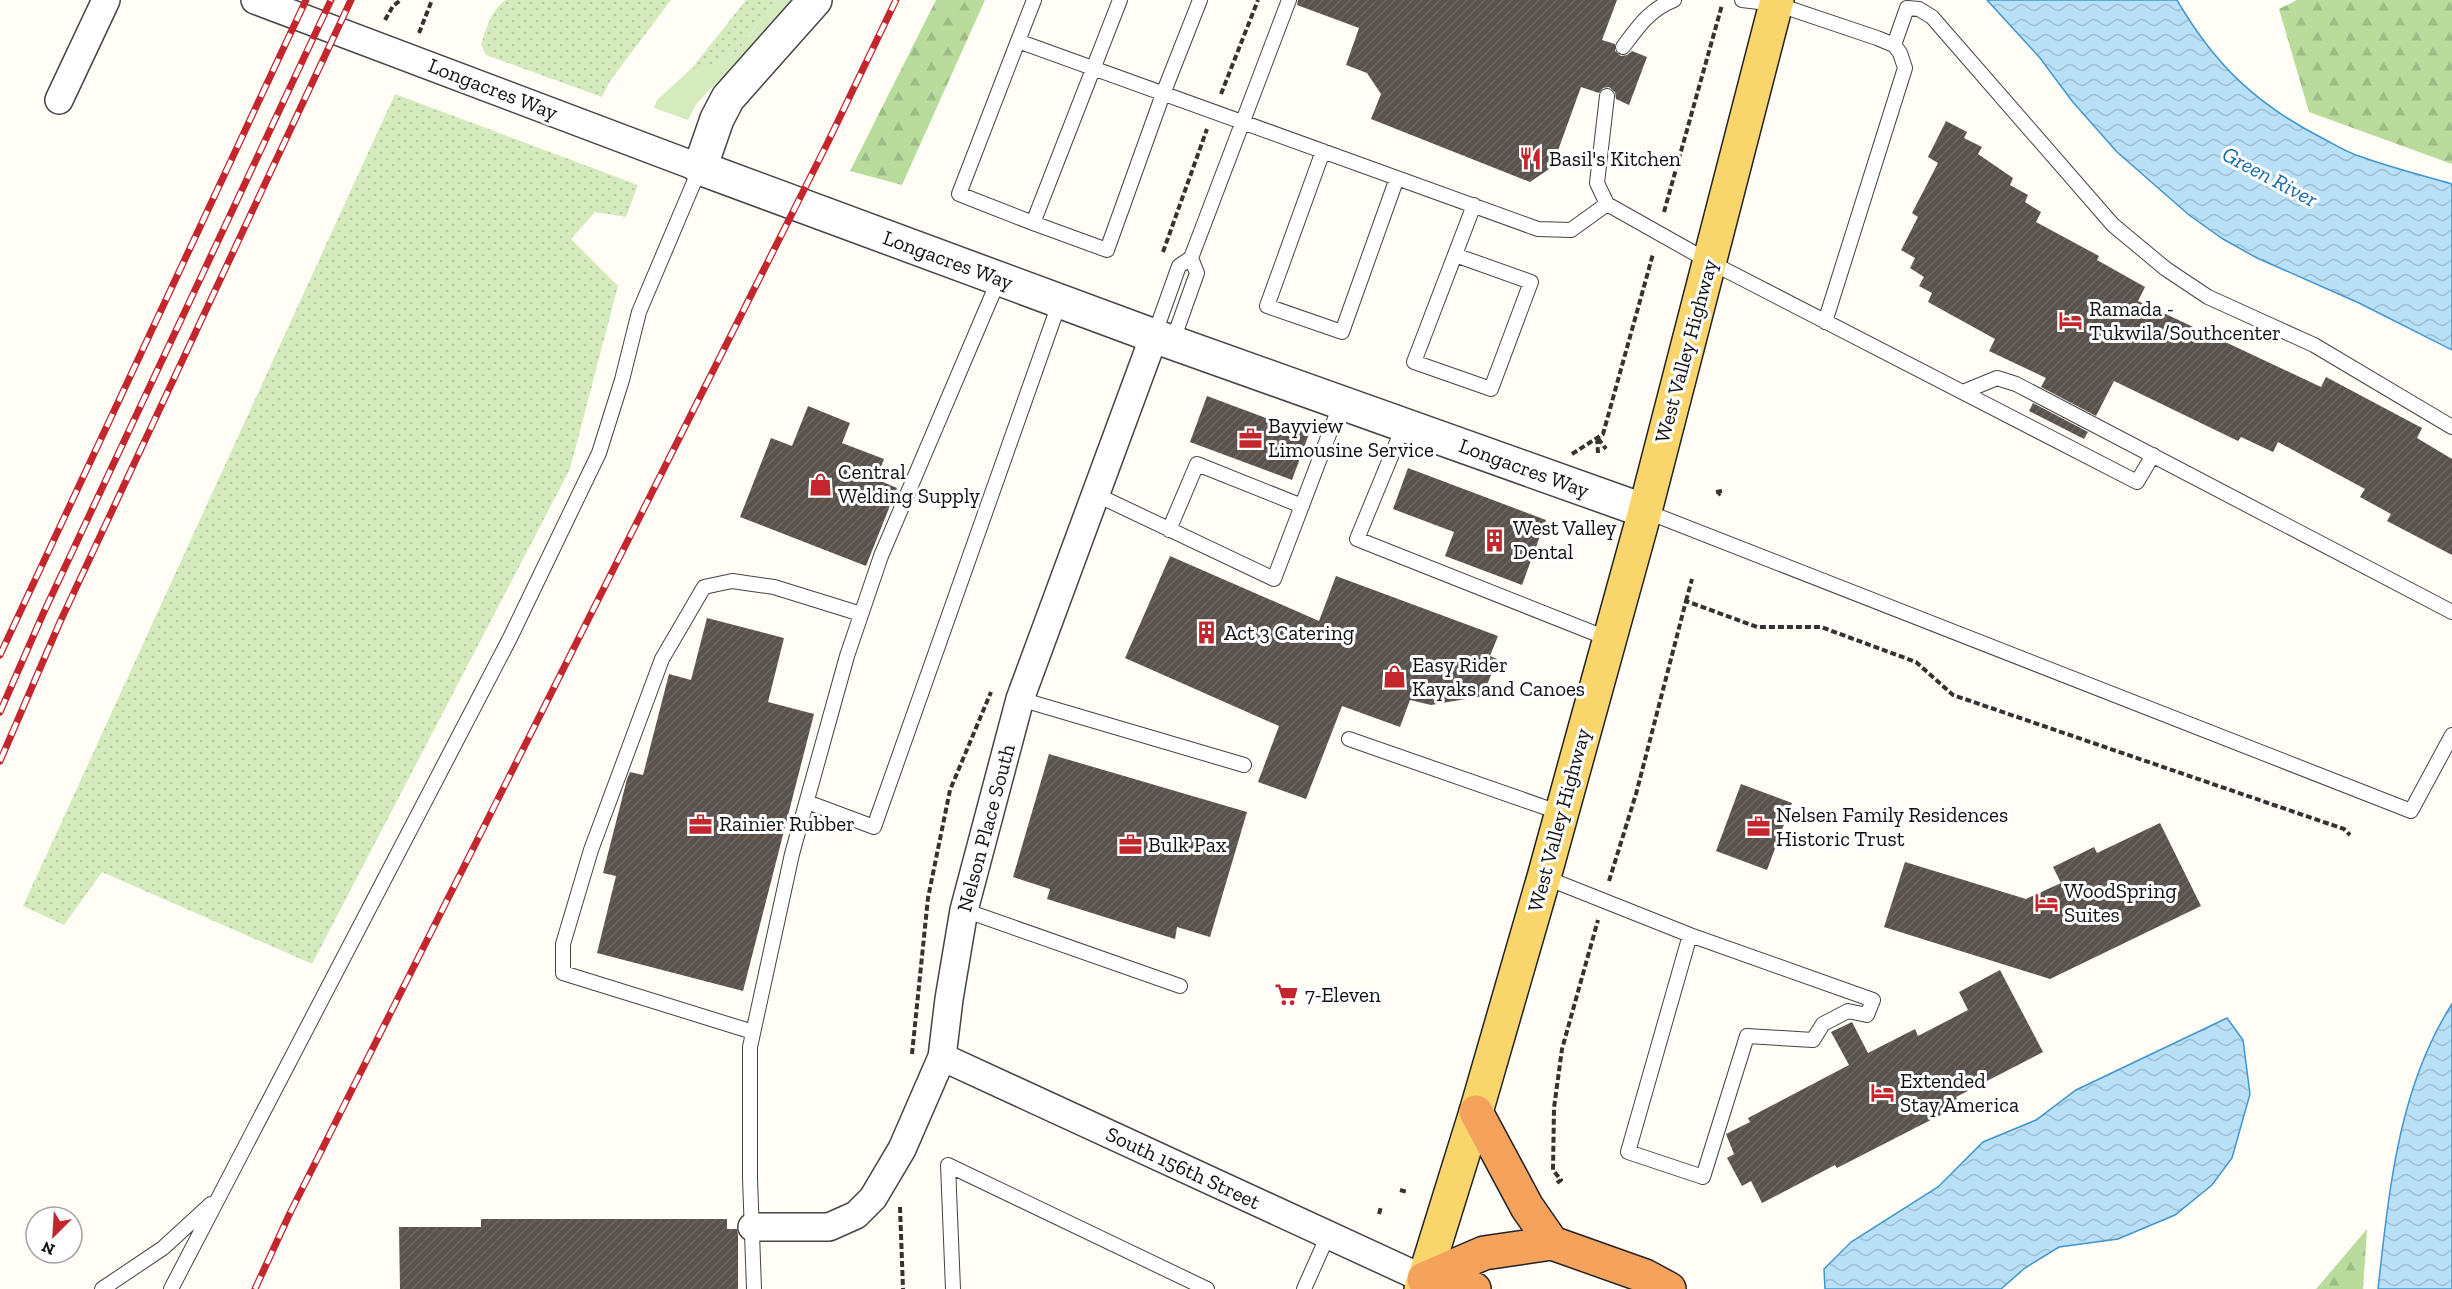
<svg xmlns="http://www.w3.org/2000/svg" width="2452" height="1289" viewBox="0 0 2452 1289" font-family="'Zilla Slab',serif">
	<style>
		.grass { fill: url(#grass-dots) }
		.forest { fill: url(#forest-firs) }
		.garden { fill: #d5ebbd }
		.water { fill: url(#water-waves); stroke: #3f96cf; stroke-width: 1.5 }
		.building { fill: url(#building-hatch) }
		.lines { fill: none; stroke-linecap: round; stroke-linejoin: round }
		.service-casing { stroke: #444; stroke-width: 16 }
		.minor-casing { stroke: #444; stroke-width: 30 }
		.tertiary-casing { stroke: #444; stroke-width: 36 }
		.primary-casing { stroke: #222; stroke-width: 36 }
		.motorway-casing { stroke: #222; stroke-width: 36 }
		.path { stroke: #333; stroke-width: 4; stroke-dasharray: 6 3; stroke-linecap: butt }
		.service { stroke: #fff; stroke-width: 14 }
		.minor { stroke: #fff; stroke-width: 27 }
		.tertiary { stroke: #fff; stroke-width: 33 }
		.primary { stroke: #f9d66b; stroke-width: 33 }
		.motorway { stroke: #f5a25d; stroke-width: 33 }
		.rail-casing { stroke: #c4262e; stroke-width: 7 }
		.rail { stroke: #fff; stroke-width: 4.5; stroke-dasharray: 14; stroke-linecap: butt }
		.labels { text-anchor: middle; stroke-width: 6; stroke-linejoin: round; paint-order: stroke }
		.street-label { font-size: 21px; fill: #111; stroke: #fff }
		.poi-label { font-size: 21px; fill: #111; stroke: #fff; text-anchor: start }
		.water-label { font-size: 22px; font-style: italic; fill: #1768a6; stroke: #fff }
	</style>
	<defs>
		<pattern id="grass-dots" width="8" height="8" patternUnits="userSpaceOnUse" patternTransform="scale(1.5)"><rect width="8" height="8" fill="#d5ebbd"/><path d="M2 2h.1M6 6h.1" fill="none" stroke="#b6c8a1" stroke-width="1.8" stroke-linecap="round"/></pattern>
		<pattern id="forest-firs" width="22" height="20" patternUnits="userSpaceOnUse" patternTransform="scale(1.5)"><rect width="22" height="20" fill="#b9dc9c"/><path d="M5 1l3.5 6h-7zM16 11l3.5 6h-7z" fill="#9ebc85"/></pattern>
		<pattern id="water-waves" width="16" height="10" patternUnits="userSpaceOnUse" patternTransform="scale(1.5)"><rect width="16" height="10" fill="#b9e0f7"/><path d="M0 5q4-4 8 0t8 0" fill="none" stroke="#9ebfd3"/></pattern>
		<pattern id="building-hatch" width="6" height="6" patternUnits="userSpaceOnUse" patternTransform="scale(1.5)"><rect width="6" height="6" fill="#5a524d"/><path d="M-1 1l2-2M0 6l6-6M5 7l2-2" fill="none" stroke="#6d6662"/></pattern>
	</defs>
	<rect width="100%" height="100%" fill="#fffdf5"/>
	<!-- grass -->
	<path class="grass" d="M506,0h165l-61,81 -8,16 -116,-42 -5,-10c6,-18 9,-34 25,-45z
		M746,0h30l-39,52 -40,20 -5,-4z
		M395,94l243,91 -12,32 -31,-5 -24,27 47,47 -48,183 -258,495 -210,-92 -38,53 -41,-19z"/>
	<!-- forest -->
	<path class="forest" d="M936,0h49l-83,185 -52,-14z
		M2297,0h155v164l-143,-52 -30,-103z
		M2367,1229l-4,60h-47z"/>
	<!-- garden -->
	<path class="garden" d="M776,0h15l-53,61 -41,42 -9,17 -34,-12 3,-8 35,-32 5,4 40,-20z"/>
	<!-- water -->
	<path class="water" d="M1987,0h190c38,65 79,104 145,138 12,6 24,14 37,18 30,11 62,19 93,28v166l-93,-47 -102,-45 -34,-19 -34,-24 -72,-63 -45,-51 -32,-43z
		M2452,1004v285h-74c11,-97 20,-201 74,-285z
		M2227,1018l16,22 7,54 -18,64 -20,27 -37,30 -57,24 -59,8 -34,21 -24,21h-176l-1,-20 27,-27 87,-55 45,-45 53,-22 40,-30z"/>
	<!-- building -->
	<path class="building" d="M1298,0h319l-15,40 13,4v7l6,5 6,-1 5,-4 15,6 -18,48 -13,-6 -1,-7 -6,-5 -6,1 -4,5 -18,-6 -29,80 -22,15 -159,-63 10,-25 -14,-21 -21,-8 13,-37 -62,-23z
		M1946,121l21,11 -3,6 18,9 -4,7 35,24 -3,7 18,10 -3,7 16,10 -5,10 63,34 -2,4 48,27 -7,14 183,86 5,-10 96,51 -5,10 35,21v96l-65,-34 4,-7 -31,-17 5,-8 -87,-47 -5,10 -32,-15 -3,4 -124,-60 -18,35 -55,-29 5,-9 -57,-27 6,-12 -67,-37 4,-9 -13,-7 5,-9 -14,-9 5,-10 -14,-8 17,-33 -6,-4 26,-50 -10,-6z
		M1207,396l102,38 -17,46 -102,-38z
		M2033,403l55,29 -4,7 -55,-28z
		M808,406l42,17 -8,20 42,16 -8,20 21,9 -31,78 -126,-49 31,-79 21,8z
		M1408,468l138,52 -24,65 -77,-29 9,-24 -61,-23z
		M1170,556l149,65 17,-45 162,60 -8,20 7,3 -14,37 -52,9 -21,-5 -10,27 -58,-21 -36,93 -48,-17 21,-56 -154,-68z
		M707,618l77,20 -16,64 46,12 -71,277 -146,-38 19,-77 -13,-3 24,-94 3,-7 13,3 26,-101 22,6z
		M1049,754l198,58 -37,125 -33,-10 -2,12 -128,-40 3,-10 -37,-12z
		M1741,784l51,19 -25,67 -51,-19z
		M2160,823l41,83 -151,73 -166,-52 21,-65 121,37 35,-16 -8,-16 41,-20 3,6z
		M2000,970l43,82 -87,45 4,8 -123,63 -2,-3 -73,38 -11,-22 -9,5 -15,-28 7,-4 -8,-20 24,-12 -2,-4 101,-53 -18,-33 21,-10 16,31 47,-24 3,7 50,-26 -9,-18z
		M481,1219h246v10h10l1,5v55h-338l-1,-62h82z"/>
	<g class="lines">
		<defs>
			<path id="service" d="M1034,0l-16,41 520,188 33,1 36,-26
				M1742,0l34,4 101,34 17,7 6,8 5,15 -80,254
				M1018,41l-59,153 74,29 87,-223
				M1894,45l13,-37 12,1 13,8 181,208 53,44 42,28 106,48 138,82
				M1623,47c15,-20 27,-38 51,-47
				M1607,96l-10,87 10,21 103,58 427,220 16,-27
				M1323,151l-56,155 75,26 55,-154
				M1033,223l74,27 56,-156 37,-94
				M1455,255l76,27 -40,107 -77,-27 60,-157
				M1154,336l25,-70 12,-8 98,-258
				M1172,343l25,-70 -6,-15
				M1963,392l34,-14 19,6 436,228
				M1404,425l-47,114 252,100
				M1097,495l177,84 67,-176
				M1645,511l766,300 41,-76
				M1169,530l28,-66 105,42
				M1020,699l224,66
				M1349,739l212,74
				M807,802l67,25 186,-526
				M1544,877l146,58 183,65 -6,15 -19,-4 -25,13 -10,16 -66,-4 -44,141 -75,-25 62,-217
				M964,910l216,76
				M753,1032l-190,-59v-29l28,-94 71,-191 42,-72 28,-6 42,6 87,27
				M102,1289l61,-41 48,-44
				M171,1289l339,-651 89,-185 23,-73 17,-68 61,-144
				M754,1289l-4,-111v-131l42,-193 55,-198 34,-100 118,-277
				M953,1289l-5,-124 259,124
				M1304,1289l24,-54"/>
			<path id="minor" d="M255,0l445,168
				M59,100l47,-100
				M942,1057l482,222
				M752,1227h77l27,-12 17,-17 29,-49 40,-92 7,-58 15,-89 56,-211 134,-363"/>
			<path id="tertiary" d="M815,0l-87,98 -11,21 -17,49 454,168 491,175"/>
			<path id="primary" d="M1421,1289l55,-177 68,-235 101,-366 132,-511"/>
			<path id="motorway" d="M1476,1112l51,95 25,36
				M1424,1279l60,-26 68,-10 93,33 24,13
				M1424,1279l50,10"/>
		</defs>
		<!-- service casing -->
		<use href="#service" class="service-casing"/>
		<!-- minor casing -->
		<use href="#minor" class="minor-casing"/>
		<!-- tertiary casing -->
		<use href="#tertiary" class="tertiary-casing"/>
		<!-- primary casing -->
		<use href="#primary" class="primary-casing"/>
		<!-- motorway casing -->
		<use href="#motorway" class="motorway-casing"/>
		<!-- path -->
		<path class="path" d="M385,20l8,-14 8,-6
			M419,33l13,-33
			M1221,94l37,-94
			M1664,212l58,-207
			M1163,252l44,-123
			M1598,453l-1,-16 9,12
			M1572,454l31,-20 50,-180
			M1716,492l6,-1 -4,4
			M1686,601l6,-22
			M1609,881l27,-87 50,-193 71,26h64l95,35 37,33 391,134 6,6
			M912,1054l16,-156 22,-108 41,-98
			M1557,1183l4,-3 -8,-10 1,-62 8,-59 36,-129
			M1400,1190l7,2
			M900,1207l3,82
			M1379,1214l2,-7"/>
		<!-- service -->
		<use href="#service" class="service"/>
		<!-- minor -->
		<use href="#minor" class="minor"/>
		<!-- tertiary -->
		<use href="#tertiary" class="tertiary"/>
		<!-- primary -->
		<use href="#primary" class="primary"/>
		<!-- motorway -->
		<use href="#motorway" class="motorway"/>
		<defs>
			<path id="rail" d="M0,655l306,-655
				M0,712l43,-98 288,-614
				M0,761l60,-139 291,-622
				M255,1289l35,-76 537,-1069 69,-144"/>
		</defs>
		<!-- rail casing -->
		<use href="#rail" class="rail-casing"/>
		<!-- rail -->
		<use href="#rail" class="rail"/>
	</g>
	<!-- icons -->
	<defs>
		<symbol id="restaurant-bare" viewBox="-9 -9 18 18"><path d="M-5-6h1v4h1v-4h1v4h1v-4h1v5L-1.5 .5V6h-2V.5L-5-1ZM5-6V6H3V1.5H1.5Q1.5-4 5-6Z" fill="#c4262e" stroke="#fff" stroke-width="2.5" paint-order="stroke"/></symbol>
		<symbol id="hotel-bare" viewBox="-9 -9 18 18"><path d="M-6-4.5h1.5V1H6V5H4.5V3h-9V5H-6ZM-4 0a1.8 1.8 0 1 1 3.6 0ZM.5 0V-2.5h3Q6-2.5 6 0Z" fill="#c4262e" stroke="#fff" stroke-width="2.5" paint-order="stroke"/></symbol>
		<symbol id="office-bare" viewBox="-9 -9 18 18"><path d="M-6-3h4V-5.5h4V-3h4V5H-6ZM-1-4.5V-3h2v-1.5ZM-6 0V1H6V0Z" fill="#c4262e" stroke="#fff" stroke-width="2.5" paint-order="stroke"/></symbol>
		<symbol id="shop-bare" viewBox="-9 -9 18 18"><path d="M-5-2.5h2.3a2.7 3.5 0 0 1 5.4 0H5L5.5 6h-11ZM-1.5-2.5h3a1.5 2.3 0 0 0-3 0Z" fill="#c4262e" stroke="#fff" stroke-width="2.5" paint-order="stroke"/></symbol>
		<symbol id="building-bare" viewBox="-9 -9 18 18"><path d="M-4-6H4V6H1V3H-1V6H-4ZM-2.5-4.3h1.7v1.8h-1.7ZM.8-4.3h1.7v1.8H.8ZM-2.5-1h1.7V.8h-1.7ZM.8-1h1.7V.8H.8Z" fill="#c4262e" stroke="#fff" stroke-width="2.5" paint-order="stroke"/></symbol>
		<symbol id="supermarket-bare" viewBox="-9 -9 18 18"><path d="M-6-5.5h2.5l.6 2H6L4.5 2H-2.5L-4.4-4H-6ZM-1.5 3.2a1.3 1.3 0 1 0 .1 0ZM3 3.2a1.3 1.3 0 1 0 .1 0Z" fill="#c4262e" stroke="#fff" stroke-width="2.5" paint-order="stroke"/></symbol>
	</defs>
	<g fill-rule="evenodd">
		<use href="#restaurant-bare" x="1514" y="142" width="33" height="33"/>
		<use href="#hotel-bare" x="2054" y="304" width="33" height="33"/>
		<use href="#office-bare" x="1234" y="422" width="33" height="33"/>
		<use href="#shop-bare" x="804" y="468" width="33" height="33"/>
		<use href="#building-bare" x="1478" y="524" width="33" height="33"/>
		<use href="#building-bare" x="1190" y="616" width="33" height="33"/>
		<use href="#shop-bare" x="1378" y="660" width="33" height="33"/>
		<use href="#office-bare" x="684" y="808" width="33" height="33"/>
		<use href="#office-bare" x="1742" y="810" width="33" height="33"/>
		<use href="#office-bare" x="1114" y="828" width="33" height="33"/>
		<use href="#hotel-bare" x="2030" y="886" width="33" height="33"/>
		<use href="#supermarket-bare" x="1270" y="978" width="33" height="33"/>
		<use href="#hotel-bare" x="1866" y="1076" width="33" height="33"/>
	</g>
	<g class="labels">
		<!-- street labels -->
		<g class="street-label">
			<text transform="translate(493 89) rotate(21)" y="7">Longacres Way</text>
			<text transform="translate(948 260) rotate(20)" y="7">Longacres Way</text>
			<text transform="translate(1686 351) rotate(-75)" y="7">West Valley Highway</text>
			<text transform="translate(1524 468) rotate(20)" y="7">Longacres Way</text>
			<text transform="translate(1559 820) rotate(-75)" y="7">West Valley Highway</text>
			<text transform="translate(986 828) rotate(-75)" y="7">Nelson Place South</text>
			<text transform="translate(1183 1168) rotate(25)" y="7">South 156th Street</text>
		</g>
		<!-- poi labels -->
		<g class="poi-label">
			<text x="1549" y="166">Basil's Kitchen</text>
			<text x="2089" y="316">Ramada -<tspan x="2089" dy="24">Tukwila/Southcenter</tspan></text>
			<text x="1268" y="433">Bayview<tspan x="1268" dy="24">Limousine Service</tspan></text>
			<text x="838" y="479">Central<tspan x="838" dy="24">Welding Supply</tspan></text>
			<text x="1513" y="535">West Valley<tspan x="1513" dy="24">Dental</tspan></text>
			<text x="1224" y="640">Act 3 Catering</text>
			<text x="1412" y="672">Easy Rider<tspan x="1412" dy="24">Kayaks and Canoes</tspan></text>
			<text x="1776" y="822">Nelsen Family Residences<tspan x="1776" dy="24">Historic Trust</tspan></text>
			<text x="719" y="831">Rainier Rubber</text>
			<text x="1148" y="852">Bulk Pax</text>
			<text x="2064" y="898">WoodSpring<tspan x="2064" dy="24">Suites</tspan></text>
			<text x="1305" y="1002">7-Eleven</text>
			<text x="1900" y="1088">Extended<tspan x="1900" dy="24">Stay America</tspan></text>
		</g>
		<!-- water labels -->
		<g class="water-label">
			<text transform="translate(2270 176) rotate(28)" y="8">Green River</text>
		</g>
	</g>
	<!-- north arrow -->
	<g transform="translate(54 1235) rotate(204)"><circle r="28" fill="#ffffff" stroke="#a0a0a0" stroke-width="1.5"/>
	<path d="M0-4.5L10 22L0 15L-10 22Z" fill="#c4262e"/>
	<text y="-9" font-size="16" font-weight="bold" text-anchor="middle" fill="#111111">N</text>
	</g>
</svg>
